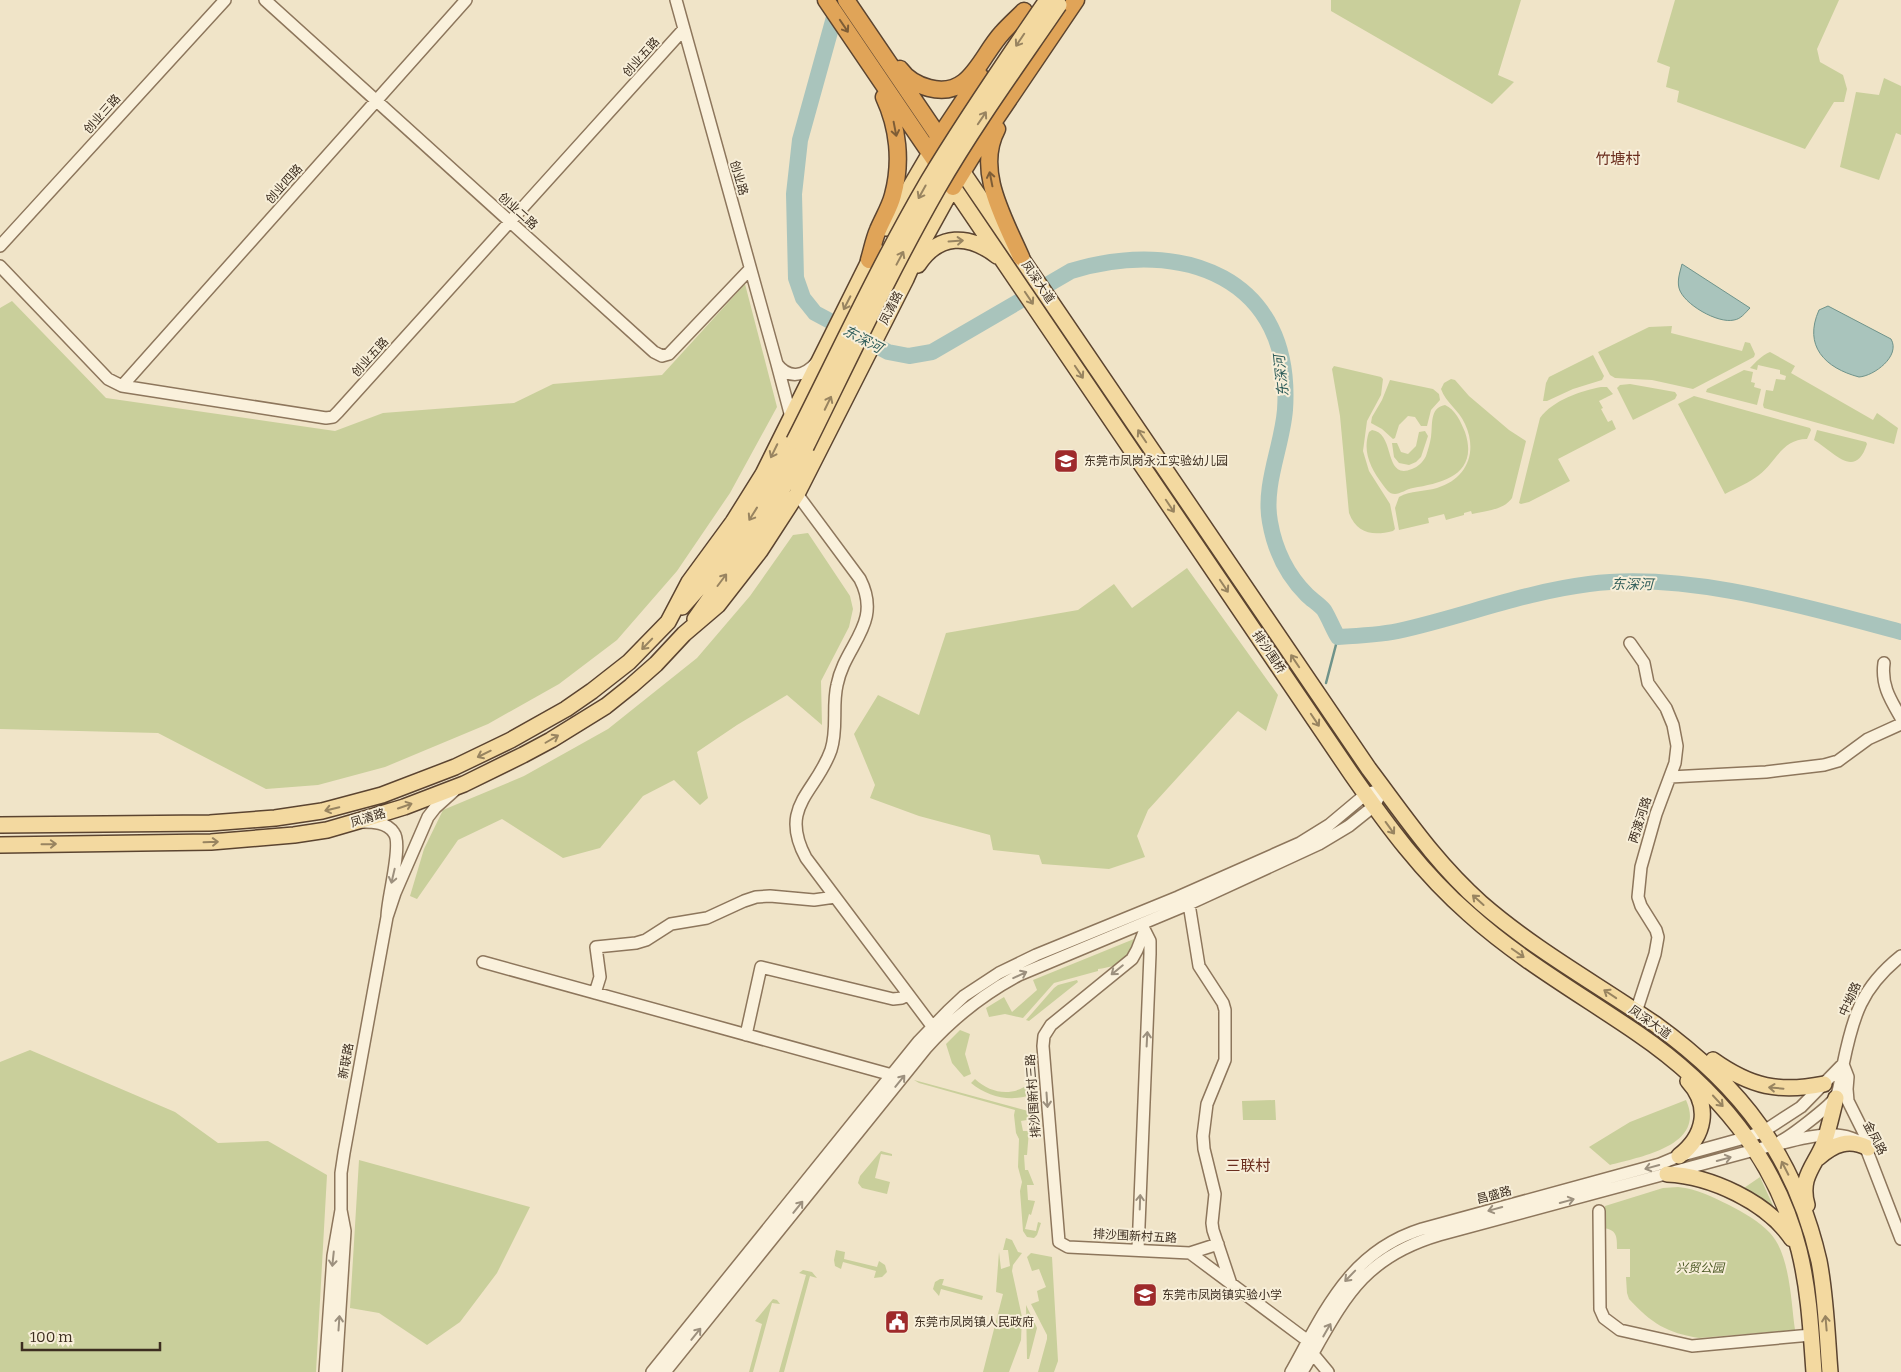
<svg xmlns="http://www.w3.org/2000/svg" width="1901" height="1372" viewBox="0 0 1901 1372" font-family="Bitter,'Noto Sans SC',serif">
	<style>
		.green { fill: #c9cf9b }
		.water { fill: #a9c4bc; stroke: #6f938a }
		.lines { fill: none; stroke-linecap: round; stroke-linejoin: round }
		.stream { stroke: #6f938a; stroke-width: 2.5 }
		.river { stroke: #a9c4bc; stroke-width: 16 }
		.minor-casing { stroke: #8d765c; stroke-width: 14 }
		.major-casing { stroke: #5b4430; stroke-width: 18 }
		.highway-casing { stroke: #5b4430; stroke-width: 19 }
		.minor { stroke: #faf1dc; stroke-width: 11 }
		.major { stroke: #f3d9a0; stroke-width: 15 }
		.highway { stroke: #e0a458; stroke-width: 16 }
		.major-bridge-casing { stroke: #5b4430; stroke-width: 18; stroke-linecap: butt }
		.major-bridge { stroke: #f3d9a0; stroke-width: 15 }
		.oneway { stroke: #7e5d36 }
		.oneway2 { stroke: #988460 }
		.oneway3 { stroke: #9c907e }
		.labels { text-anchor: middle; stroke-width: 4; stroke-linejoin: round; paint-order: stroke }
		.street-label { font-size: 12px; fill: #3d2e20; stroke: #f7eed8 }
		.poi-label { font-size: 12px; fill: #3d2e20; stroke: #f7eed8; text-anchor: start }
		.park-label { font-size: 12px; font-style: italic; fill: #4d5a26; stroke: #f7eed8 }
		.water-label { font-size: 14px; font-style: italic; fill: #2f5d5a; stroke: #f7eed8 }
		.quarter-label { font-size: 15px; fill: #6b2e1e; stroke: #f7eed8 }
	</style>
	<rect width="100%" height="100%" fill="#f0e4c8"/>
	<!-- green -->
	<path class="green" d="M1331,0h190l-23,75 16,7 -22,22 -161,-93z
		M1675,0h164l-22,49 3,13 23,13 4,14 -3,13h-10l-29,47 -128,-47 2,-11 -13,-4 4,-20 -13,-5z
		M1884,78l17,8v49l-5,-2 -17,47 -39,-13 16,-75 23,3z
		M745,284l32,123 -47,86 -53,78 -60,69 -58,44 -71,40 -103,43 -67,18 -52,4 -108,-56 -158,-4v-421l12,-7 94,97 229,33 48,-18 131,-10 39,-19 109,-9z
		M1672,326l-1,7 71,18 3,-9 5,1 5,11 -1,3 -61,32 -41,-9 -37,-2 -5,-3 -12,-23 51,-25z
		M1770,352l25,14 -4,7 82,47 4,-7 21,15 -4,16 -130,-36 -1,-3 3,-15 7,1 3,-12 9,1 1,-4 -6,-2v-4l-22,-5 -1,5 -7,-2c6,-6 11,-12 20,-16z
		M1593,355l11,21 -2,4 -29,9 -26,12h-4l3,-18 3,-6z
		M1334,366l47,11 2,2 -2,16 -14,26 -4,30 6,20 21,33 5,25 -2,2c-20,5 -36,3 -44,-18l-9,-97 -8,-47z
		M1744,370l9,2 -2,10 4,1 -1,4 7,2 -4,16 -51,-13 1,-3z
		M1451,379l4,1 14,16 40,34 17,11 -14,57c-8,12 -27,13 -40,16l-1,-3 -7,2v2l-18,5 -2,-6 -16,4 1,5 -30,7 -4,-22 4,-11c12,-7 25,-5 38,-9 30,-9 41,-36 28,-64 -6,-14 -19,-21 -24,-35l3,-6z
		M1390,380l43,9 6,5 1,6 -9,10 -4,16h-6l-6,-9 -7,-1 -9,9 -4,13 -2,1 -11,-10 -11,-6 1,-6 10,-17z
		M1630,384l45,8 2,3 -2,4 -42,21 -16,-32 3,-3z
		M1601,387h6l6,7 -14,7 4,7 -2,1 7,13 4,-2 4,9 -58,30 12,22 -41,21 -8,2 -2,-1 21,-85c13,-18 41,-27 61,-31z
		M1694,396l116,32 1,2 -4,9c-25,0 -31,23 -48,36 -10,8 -23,13 -34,19l-47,-90z
		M1445,405c10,4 16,17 20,27 14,42 -21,51 -52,56 -6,1 -13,6 -18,6 -6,0 -9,-5 -12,-9 -12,-16 -21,-33 -14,-53l3,-2c24,3 11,51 40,39 6,-2 11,-7 14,-13 2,-6 4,-13 5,-19 2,-12 -2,-29 14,-32z
		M1817,430l49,12 1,2c-12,37 -34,7 -53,-4z
		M1425,431l3,5 -7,21 -5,5 -7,3 -10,-2 -5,-6 -2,-14h5l4,9 7,2 8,-8 3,-14z
		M808,533l42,63 3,13 -4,18 -28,54 1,44 -35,-30 -50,30 -40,27 11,46 -8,7 -26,-25 -31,16 -43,52 -37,10 -61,-39 -44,21 -41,59 -7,-3 14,-47 19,-39 81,-34 84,-47 89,-71 53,-62 43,-61z
		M1187,568l91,127 -12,36 -28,-20 -90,99 -11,26 8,21 -36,12 -67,-5 -3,-9 -46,-5 -3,-15 -71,-19 -49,-18 5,-13 -21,-51 24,-39 41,20 27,-82 132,-23 36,-26 18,24z
		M1134,939c-7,22 -14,27 -36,30v2l-44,12 -31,35 -18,-4 -16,3 -3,-9 18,-11 8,15 25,-22 -4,-10z
		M1077,980l1,2 -49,39 -3,-1 28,-32 4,-3z
		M960,1030l10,4 -5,20 6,20 -7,3 -12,-14 -6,-19z
		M30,1050l145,62 43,31 50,-2 59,34 -11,197h-316v-310z
		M975,1079c16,15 38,18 55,4l1,12c-21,7 -43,2 -60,-12z
		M914,1080l118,32 1,7 -12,2 2,10h6l-2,24h-3l1,15h3l6,15h-7l1,15 7,1 -4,14 -2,-1 -4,15 11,2 2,-9 3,1 -4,12 -3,3 -7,-1 -4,-6 -3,-40 2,-9 -4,-15 1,-28 -3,-6 -2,-18 1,-5 -96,-27z
		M1275,1100l1,20h-33l-1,-19z
		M1686,1100c21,46 -47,57 -76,65l-21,-18 41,-25z
		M881,1151l11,3v2l-11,-2 -6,24 15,4 -3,12 -25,-6 -4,-5 2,-7z
		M359,1160l171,47 -33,66 -37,49 -33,23 -48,-32 -29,-5z
		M1760,1177l15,33 -34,-20z
		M1678,1187c20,2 34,10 51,18 15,8 30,16 41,28 20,21 21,69 25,97l-96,8c-32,-5 -48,-15 -70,-39l-2,-6 -1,-16h4v-28h-13c0,-12 0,-19 -13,-21l1,-22 58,-18z
		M1006,1238l6,2 6,12 4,1 -9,12 -1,6 10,46 -1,23 -12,32h-26l20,-78 -7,-2 3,-40 2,17 9,-3 -2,-16h-5z
		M836,1250l9,2 -1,7 33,8 2,-6 6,4 2,7 -5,5 -8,1 2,-7 -33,-9 -2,7 -6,-3 -1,-6z
		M1031,1253l21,4 6,104 -4,11h-16l9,-33v-4l-16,-31 8,-3 -2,-10 9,-4 -7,-18 -7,2 -5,-14z
		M803,1270l9,2 5,6 -7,-2 -26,96h-5l27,-97 -7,-2z
		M940,1279h4l-2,6 41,11 -1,4 -41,-11 -2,7 -6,-7 2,-7z
		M773,1299l4,1 3,4 -8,-1 -19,69h-4l13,-48 -7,-3z
		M1026,1305l11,23 -8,31h-2z"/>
	<!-- water -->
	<path class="water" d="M1682,264l68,44c-5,5 -9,11 -16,12 -16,4 -51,-16 -55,-32 -2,-8 1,-16 3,-24z
		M1828,306l63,33c10,17 -17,37 -32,38 -34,-9 -56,-31 -40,-67z"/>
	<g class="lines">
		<!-- stream -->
		<path class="stream" d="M1326,683l12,-46"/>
		<!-- river -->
		<path class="river" d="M838,3l-38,137 -6,54 2,84 7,20 12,15 73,39 21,4 23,-4 139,-81c111,-34 223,6 214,139 -3,37 -22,75 -15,112 5,29 16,52 37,73 5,5 12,9 17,15 5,8 9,19 14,27 20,-1 40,-2 60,-6 64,-14 126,-39 191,-47 98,-13 217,23 312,48"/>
		<defs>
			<path id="minor" d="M265,0l389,352 8,4 7,-2 81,-85
				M676,0l101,364
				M0,246l225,-246
				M0,266l108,113 14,7 204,32 7,-1 5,-5 346,-383
				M122,386l344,-386
				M791,417l-14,-53c11,15 27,13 39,-1
				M797,494l63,85c23,45 -15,65 -23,106 -5,21 1,44 -6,65 -15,43 -53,56 -25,108l126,168
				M1630,643l14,20 4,20 18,25 7,17 4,21 -2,17 -19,51 -15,53 -3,30 3,9 15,24 2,7 -3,17 -19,58
				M1884,663c-3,22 6,36 17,55
				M1670,777l96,-5 58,-7 14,-4 30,-22 33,-15
				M362,822c11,0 25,0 32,11 9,12 -7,65 -7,84l8,-24 33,-76 7,-9 19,-17
				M1189,904l10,62 24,37 2,7v50l-18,44 -4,32 1,13 11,45 -3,29 1,7 18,54
				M1144,932l-7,18 -5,9 -81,66 -7,11 -1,10 16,196 9,5 122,6 118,88 5,13 15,18
				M483,962l409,113
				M595,993l5,-16 -4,-30 40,-4 10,-3 25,-16 36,-6 37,-17 12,-4 14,-1 44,4 21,-3
				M746,1035l15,-68 132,32 9,-1 6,-4
				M1781,1141c10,-5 48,-34 54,-43 5,-6 6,-25 8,-33 10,-49 18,-77 58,-109
				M1864,1143l37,96
				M341,1210v-37l3,-20 43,-236
				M1599,1211l1,98 4,9 16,12 72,16 119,-11
				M1138,1250l12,-296v-13l-7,-14
				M1190,1253l28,-9
				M325,1372l8,-116 8,-46 4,21 -9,141
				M652,1372l267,-331 29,-30 16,-15 35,-23 37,-18 142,-58 122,-54 29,-18 37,-31 17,-5 -9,17 -25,20 -30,18 -130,60 -170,71c-36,19 -65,42 -93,73l-261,324
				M1291,1372c34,-61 58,-120 131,-143l238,-65 19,-8 69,-19 16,-6 37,-24 42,-43
				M1302,1372c40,-68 56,-113 137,-137l334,-90c31,-6 68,-21 95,3v-7l-20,-40 -1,-12 1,-12 -5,-13"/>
			<path id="major" d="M962,171l407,598c37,49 66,93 112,134 54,47 116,81 174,121 86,62 140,132 164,237 7,36 8,74 11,111
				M886,228l44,-75
				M918,265c21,-32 51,-31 79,-9
				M682,607c46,-49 81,-107 112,-166
				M695,619l70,-99 41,-73
				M0,825l210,-2 65,-5 47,-7 60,-16 73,-28 56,-27 55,-31 26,-18 37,-29 39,-40 21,-40 44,-60 30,-48 112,-225
				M0,845l211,-3 83,-7 33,-5 31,-9 46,-14 60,-23 59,-29 28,-15 55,-34 25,-20 25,-22 28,-30 34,-29 42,-54 37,-57 109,-215 15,-34 32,-58 399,588c35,50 70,98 117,139 51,46 111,80 168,119 78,53 139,125 162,217 10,40 12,81 15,122
				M1713,1060c38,27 66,33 111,24
				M1679,1156c26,-20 32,-50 9,-75
				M1818,1158c16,-14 31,-20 50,-10
				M1667,1174c44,2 100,28 125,65
				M1807,1205c-8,-28 8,-39 17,-62 5,-15 8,-30 12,-45"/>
			<path id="highway" d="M826,0l127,187 35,-57 88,-130
				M846,0l108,159
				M900,69c7,10 18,16 29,19 41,11 51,-31 73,-55 7,-8 15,-15 22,-22
				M997,129c-22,41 7,89 24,128
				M934,145l46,-69
				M869,260c3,-10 5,-21 9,-30 5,-12 12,-23 15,-35 9,-33 5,-68 -9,-98"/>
		</defs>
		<!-- minor casing -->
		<use href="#minor" class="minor-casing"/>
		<!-- major casing -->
		<use href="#major" class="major-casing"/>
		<!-- highway casing -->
		<use href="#highway" class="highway-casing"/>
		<!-- minor -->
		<use href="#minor" class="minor"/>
		<!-- major -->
		<use href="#major" class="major"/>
		<!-- highway -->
		<use href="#highway" class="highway"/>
		<defs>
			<path id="major-bridge" d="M794,441c44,-87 85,-176 134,-260 37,-62 78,-121 119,-181
				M806,447c43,-87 84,-175 132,-259 37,-64 80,-123 121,-183"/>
		</defs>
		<!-- major-bridge casing -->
		<use href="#major-bridge" class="major-bridge-casing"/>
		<!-- major-bridge -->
		<use href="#major-bridge" class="major-bridge"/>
	</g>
	<!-- one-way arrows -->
	<defs><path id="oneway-shaft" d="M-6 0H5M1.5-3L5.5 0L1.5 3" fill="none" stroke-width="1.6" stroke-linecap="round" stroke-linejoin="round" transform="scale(1.25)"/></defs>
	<g class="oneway">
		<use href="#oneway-shaft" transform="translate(844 26) rotate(56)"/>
		<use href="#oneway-shaft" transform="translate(895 129) rotate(79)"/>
		<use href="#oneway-shaft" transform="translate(991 179) rotate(-101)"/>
	</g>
	<g class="oneway2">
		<use href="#oneway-shaft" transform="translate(1020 40) rotate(124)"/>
		<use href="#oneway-shaft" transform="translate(982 118) rotate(-56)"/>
		<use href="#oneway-shaft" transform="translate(922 192) rotate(119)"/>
		<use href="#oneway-shaft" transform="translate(956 241) rotate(-4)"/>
		<use href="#oneway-shaft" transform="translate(900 258) rotate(-62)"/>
		<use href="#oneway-shaft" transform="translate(1029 298) rotate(56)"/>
		<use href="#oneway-shaft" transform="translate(847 303) rotate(117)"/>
		<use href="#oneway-shaft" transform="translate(1079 372) rotate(56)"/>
		<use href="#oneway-shaft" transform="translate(828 403) rotate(-64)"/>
		<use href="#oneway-shaft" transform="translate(1142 436) rotate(-124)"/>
		<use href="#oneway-shaft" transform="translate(774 451) rotate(116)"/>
		<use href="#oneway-shaft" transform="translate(1170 506) rotate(56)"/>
		<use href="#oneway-shaft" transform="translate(753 514) rotate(122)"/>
		<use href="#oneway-shaft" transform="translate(722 580) rotate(-53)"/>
		<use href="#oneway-shaft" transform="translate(1224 586) rotate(56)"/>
		<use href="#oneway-shaft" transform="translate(647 644) rotate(134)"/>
		<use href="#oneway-shaft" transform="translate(1295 661) rotate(-124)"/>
		<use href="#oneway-shaft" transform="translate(1315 720) rotate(56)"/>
		<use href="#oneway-shaft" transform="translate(552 739) rotate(-30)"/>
		<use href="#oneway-shaft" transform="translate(484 754) rotate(154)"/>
		<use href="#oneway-shaft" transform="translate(405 806) rotate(-19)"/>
		<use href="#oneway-shaft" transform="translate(332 809) rotate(167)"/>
		<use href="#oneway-shaft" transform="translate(1390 828) rotate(54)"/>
		<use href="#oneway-shaft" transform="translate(211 842) rotate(-2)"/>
		<use href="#oneway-shaft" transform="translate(49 844) rotate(-1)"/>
		<use href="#oneway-shaft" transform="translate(1478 900) rotate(-138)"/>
		<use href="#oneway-shaft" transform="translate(1518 953) rotate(35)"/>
		<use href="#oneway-shaft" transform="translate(1610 994) rotate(-146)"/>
		<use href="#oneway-shaft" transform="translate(1776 1088) rotate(-175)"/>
		<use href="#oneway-shaft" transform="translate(1718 1101) rotate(47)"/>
		<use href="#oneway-shaft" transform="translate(1785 1168) rotate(-117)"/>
		<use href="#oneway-shaft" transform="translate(1826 1323) rotate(-95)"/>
	</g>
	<g class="oneway3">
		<use href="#oneway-shaft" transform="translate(393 876) rotate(103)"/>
		<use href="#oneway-shaft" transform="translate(1117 970) rotate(141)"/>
		<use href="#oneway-shaft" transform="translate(1020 975) rotate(-25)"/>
		<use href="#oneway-shaft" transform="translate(1147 1039) rotate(-87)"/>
		<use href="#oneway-shaft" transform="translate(900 1081) rotate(-51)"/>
		<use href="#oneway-shaft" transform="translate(1047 1100) rotate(86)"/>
		<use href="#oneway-shaft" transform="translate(1724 1159) rotate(-15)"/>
		<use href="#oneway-shaft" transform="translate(1652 1167) rotate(165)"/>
		<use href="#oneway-shaft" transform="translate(1567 1201) rotate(-15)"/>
		<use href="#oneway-shaft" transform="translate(1140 1202) rotate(-88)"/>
		<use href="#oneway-shaft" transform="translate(798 1207) rotate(-51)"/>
		<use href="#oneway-shaft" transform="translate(1495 1209) rotate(165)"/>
		<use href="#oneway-shaft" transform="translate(333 1259) rotate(96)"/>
		<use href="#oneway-shaft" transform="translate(1350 1276) rotate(134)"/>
		<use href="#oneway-shaft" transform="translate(339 1323) rotate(-86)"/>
		<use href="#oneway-shaft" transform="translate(1327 1330) rotate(-60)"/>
		<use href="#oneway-shaft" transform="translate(696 1334) rotate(-51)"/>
	</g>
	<!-- icons -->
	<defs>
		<symbol id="school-square" viewBox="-11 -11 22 22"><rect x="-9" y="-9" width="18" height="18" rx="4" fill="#9e2a2b" stroke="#f7eed8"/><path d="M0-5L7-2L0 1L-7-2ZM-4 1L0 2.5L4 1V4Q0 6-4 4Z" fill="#fff"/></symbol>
		<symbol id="civic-square" viewBox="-11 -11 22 22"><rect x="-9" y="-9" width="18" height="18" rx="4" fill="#9e2a2b" stroke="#f7eed8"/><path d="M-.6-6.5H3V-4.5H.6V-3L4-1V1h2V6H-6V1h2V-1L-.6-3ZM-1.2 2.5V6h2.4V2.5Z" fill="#fff"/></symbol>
	</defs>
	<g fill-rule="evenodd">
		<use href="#school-square" x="1052" y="447" width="28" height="28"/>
		<use href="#school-square" x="1131" y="1281" width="28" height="28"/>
		<use href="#civic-square" x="883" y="1308" width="28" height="28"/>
	</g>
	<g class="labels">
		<!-- street labels -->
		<g class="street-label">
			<text transform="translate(641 57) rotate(-48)" y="4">创业五路</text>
			<text transform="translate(102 114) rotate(-48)" y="4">创业三路</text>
			<text transform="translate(739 178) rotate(74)" y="4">创业路</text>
			<text transform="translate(284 184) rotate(-48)" y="4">创业四路</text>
			<text transform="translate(518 211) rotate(42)" y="4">创业二路</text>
			<text transform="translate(1038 282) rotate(56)" y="4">凤深大道</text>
			<text transform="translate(891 308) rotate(-63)" y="4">凤清路</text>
			<text transform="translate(370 357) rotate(-48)" y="4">创业五路</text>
			<text transform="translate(1269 652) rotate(56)" y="4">排沙围桥</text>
			<text transform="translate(368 818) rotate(-17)" y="4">凤清路</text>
			<text transform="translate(1640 820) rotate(-72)" y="4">两渡河路</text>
			<text transform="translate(1850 999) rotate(-66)" y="4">中坳路</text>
			<text transform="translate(1650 1022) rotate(35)" y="4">凤深大道</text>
			<text transform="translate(346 1061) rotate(-80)" y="4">新联路</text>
			<text transform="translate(1033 1096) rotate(-94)" y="4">排沙围新村三路</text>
			<text transform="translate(1875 1138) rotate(62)" y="4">金凤路</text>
			<text transform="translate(1494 1195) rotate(-15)" y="4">昌盛路</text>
			<text transform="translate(1135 1236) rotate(3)" y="4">排沙围新村五路</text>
		</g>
		<!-- poi labels -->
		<g class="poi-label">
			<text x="1084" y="465">东莞市凤岗永江实验幼儿园</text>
			<text x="1162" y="1299">东莞市凤岗镇实验小学</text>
			<text x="914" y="1326">东莞市凤岗镇人民政府</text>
		</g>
		<!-- park labels -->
		<g class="park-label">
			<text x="1700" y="1272">兴贸公园</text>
		</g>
		<!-- water labels -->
		<g class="water-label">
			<text transform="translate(863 339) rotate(28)" y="5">东深河</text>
			<text transform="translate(1281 376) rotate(-96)" y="5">东深河</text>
			<text transform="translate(1632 584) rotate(1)" y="5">东深河</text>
		</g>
		<!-- quarter labels -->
		<g class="quarter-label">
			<text x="1618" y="164">竹塘村</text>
			<text x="1248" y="1171">三联村</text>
		</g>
	</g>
	<!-- scale -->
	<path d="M22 1342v8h138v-8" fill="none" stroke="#3d2e20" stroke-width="2.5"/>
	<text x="30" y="1342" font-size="15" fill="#3d2e20" stroke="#f7eed8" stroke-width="4" paint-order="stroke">100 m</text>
</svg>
